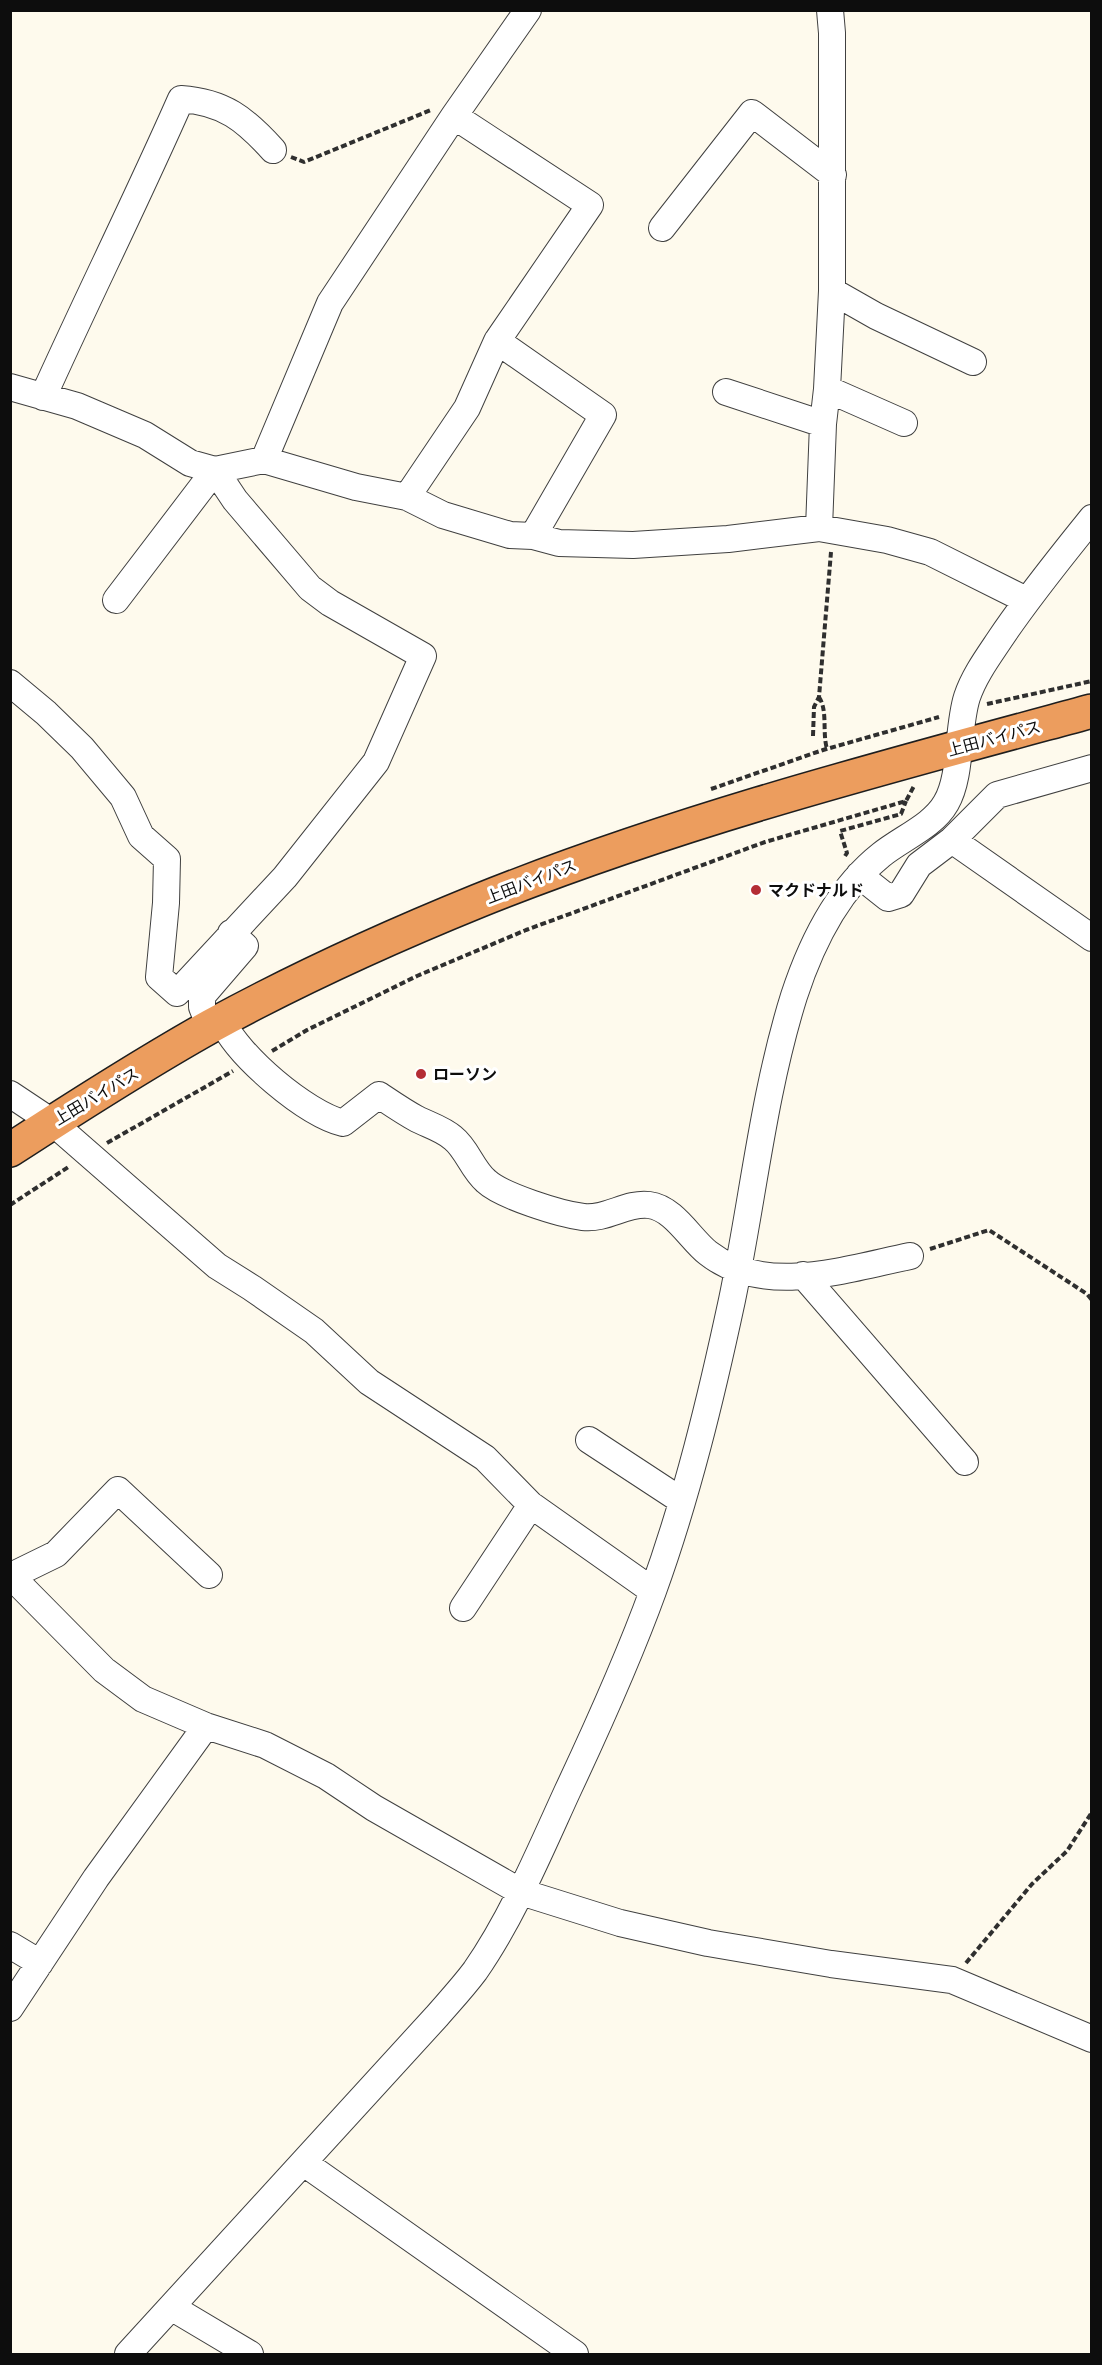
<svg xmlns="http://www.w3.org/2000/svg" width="1102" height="2365" viewBox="0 0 1102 2365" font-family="'Noto Serif','Noto Sans JP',serif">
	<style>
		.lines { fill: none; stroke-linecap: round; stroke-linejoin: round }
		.minor-casing { stroke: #404040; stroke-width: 28 }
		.highway-casing { stroke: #1e1e1e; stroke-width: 36 }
		.path { stroke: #2f2f2f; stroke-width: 4; stroke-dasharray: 6 3; stroke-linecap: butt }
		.minor { stroke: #fff; stroke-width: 26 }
		.highway { stroke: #ec9d5e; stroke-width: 33 }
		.poi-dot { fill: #b42d35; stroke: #fff; stroke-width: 2 }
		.labels { text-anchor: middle; stroke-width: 6; stroke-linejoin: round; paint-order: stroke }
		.street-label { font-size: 16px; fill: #0d0d0d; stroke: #fff }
		.poi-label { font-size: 16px; font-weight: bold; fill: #0d0d0d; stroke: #fff; text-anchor: start }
	</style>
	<rect width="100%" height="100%" fill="#fefaed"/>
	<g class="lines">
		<defs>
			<path id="minor" d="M454,116l136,89 -93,136 106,74 -70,121
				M662,228l90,-115 81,62
				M832,291l44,25 97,46
				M10,387l67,19 68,29 45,28 25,7 49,-10 92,27 51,10 36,18 67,20 23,1 26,7 74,2 95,-6 91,-11 68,12 43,12 96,48
				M827,389l77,34
				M726,392l97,32
				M43,397c45,-100 94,-198 138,-298 43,3 64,20 92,51
				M264,460l66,-157 124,-187 74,-106
				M407,497l60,-89 30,-67
				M819,528l4,-104 4,-35 5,-98v-258l-2,-23
				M116,600l99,-130
				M10,683l36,30 36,35 41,49 18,39 26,23 -1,44 -7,74 18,16 108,-116 91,-115 47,-106 -93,-53 -20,-15 -75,-88 -20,-30
				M952,840l140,98
				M859,875l29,23 13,-4 18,-29 33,-25 45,-45 95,-27
				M222,1021c17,36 83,92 121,102l36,-28c12,8 25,17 38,24 12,6 26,10 36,19 14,11 19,31 33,43 16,15 74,33 97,36 23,3 44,-15 66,-12 25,3 41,34 59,48 56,44 139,16 202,3
				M210,1027l-8,-20v-11l43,-50 -14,-13
				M10,1094l42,28 165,144 35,22 62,43 55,51 116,76 46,47 122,86
				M803,1275l162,187
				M589,1440l93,61
				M10,1575l94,95 39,29 63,27 59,19 61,31 48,32 147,84 99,31 88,20 123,21 121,16 140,59
				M11,1576l45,-22 62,-64 91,85
				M463,1608l68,-103
				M10,1945l30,18
				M10,2008l86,-130 110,-152
				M304,2163l271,191
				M171,2307l79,47
				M128,2354l309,-338c13,-15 26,-29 38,-45 37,-53 65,-120 92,-179 31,-66 61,-132 86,-201 34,-94 58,-193 79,-291 21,-101 31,-205 62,-304 17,-52 44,-107 87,-141 21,-17 52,-29 65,-52 16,-27 11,-75 21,-106 7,-21 21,-40 33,-58 28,-42 60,-81 92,-121"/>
			<path id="highway" d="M10,1150c66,-43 133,-86 201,-124 86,-47 176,-88 267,-125 199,-80 407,-134 614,-190"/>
		</defs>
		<!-- minor casing -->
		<use href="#minor" class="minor-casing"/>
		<!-- highway casing -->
		<use href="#highway" class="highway-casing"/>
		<!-- path -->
		<path class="path" d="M291,157l13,5 127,-52
			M819,697c9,14 3,35 8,52
			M987,704l105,-23
			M813,736l1,-29 5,-10 12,-145
			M711,789l112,-39 116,-33
			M845,856l2,-3 -7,-22 61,-17 5,-13
			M272,1051l35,-21 110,-54 109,-46 239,-88 141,-41 8,-15
			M107,1143l126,-72
			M10,1205l60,-39
			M930,1249l59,-19 98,64 5,6
			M966,1963l66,-79 35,-33 25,-39"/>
		<!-- minor -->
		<use href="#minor" class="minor"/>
		<!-- highway -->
		<use href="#highway" class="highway"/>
	</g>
	<!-- markers -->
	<g class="poi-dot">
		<circle cx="756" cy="890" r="6"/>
		<circle cx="421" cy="1074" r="6"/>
	</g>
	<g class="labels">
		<!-- street labels -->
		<g class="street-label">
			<text transform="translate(994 738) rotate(-15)" y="6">上田バイパス</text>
			<text transform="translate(531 881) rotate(-21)" y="6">上田バイパス</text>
			<text transform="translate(96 1096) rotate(-31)" y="6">上田バイパス</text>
		</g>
		<!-- poi labels -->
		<g class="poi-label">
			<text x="768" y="896">マクドナルド</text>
			<text x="433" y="1080">ローソン</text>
		</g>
	</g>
	<!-- border -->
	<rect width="1102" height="2365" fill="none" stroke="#0d0d0d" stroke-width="24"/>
</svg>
